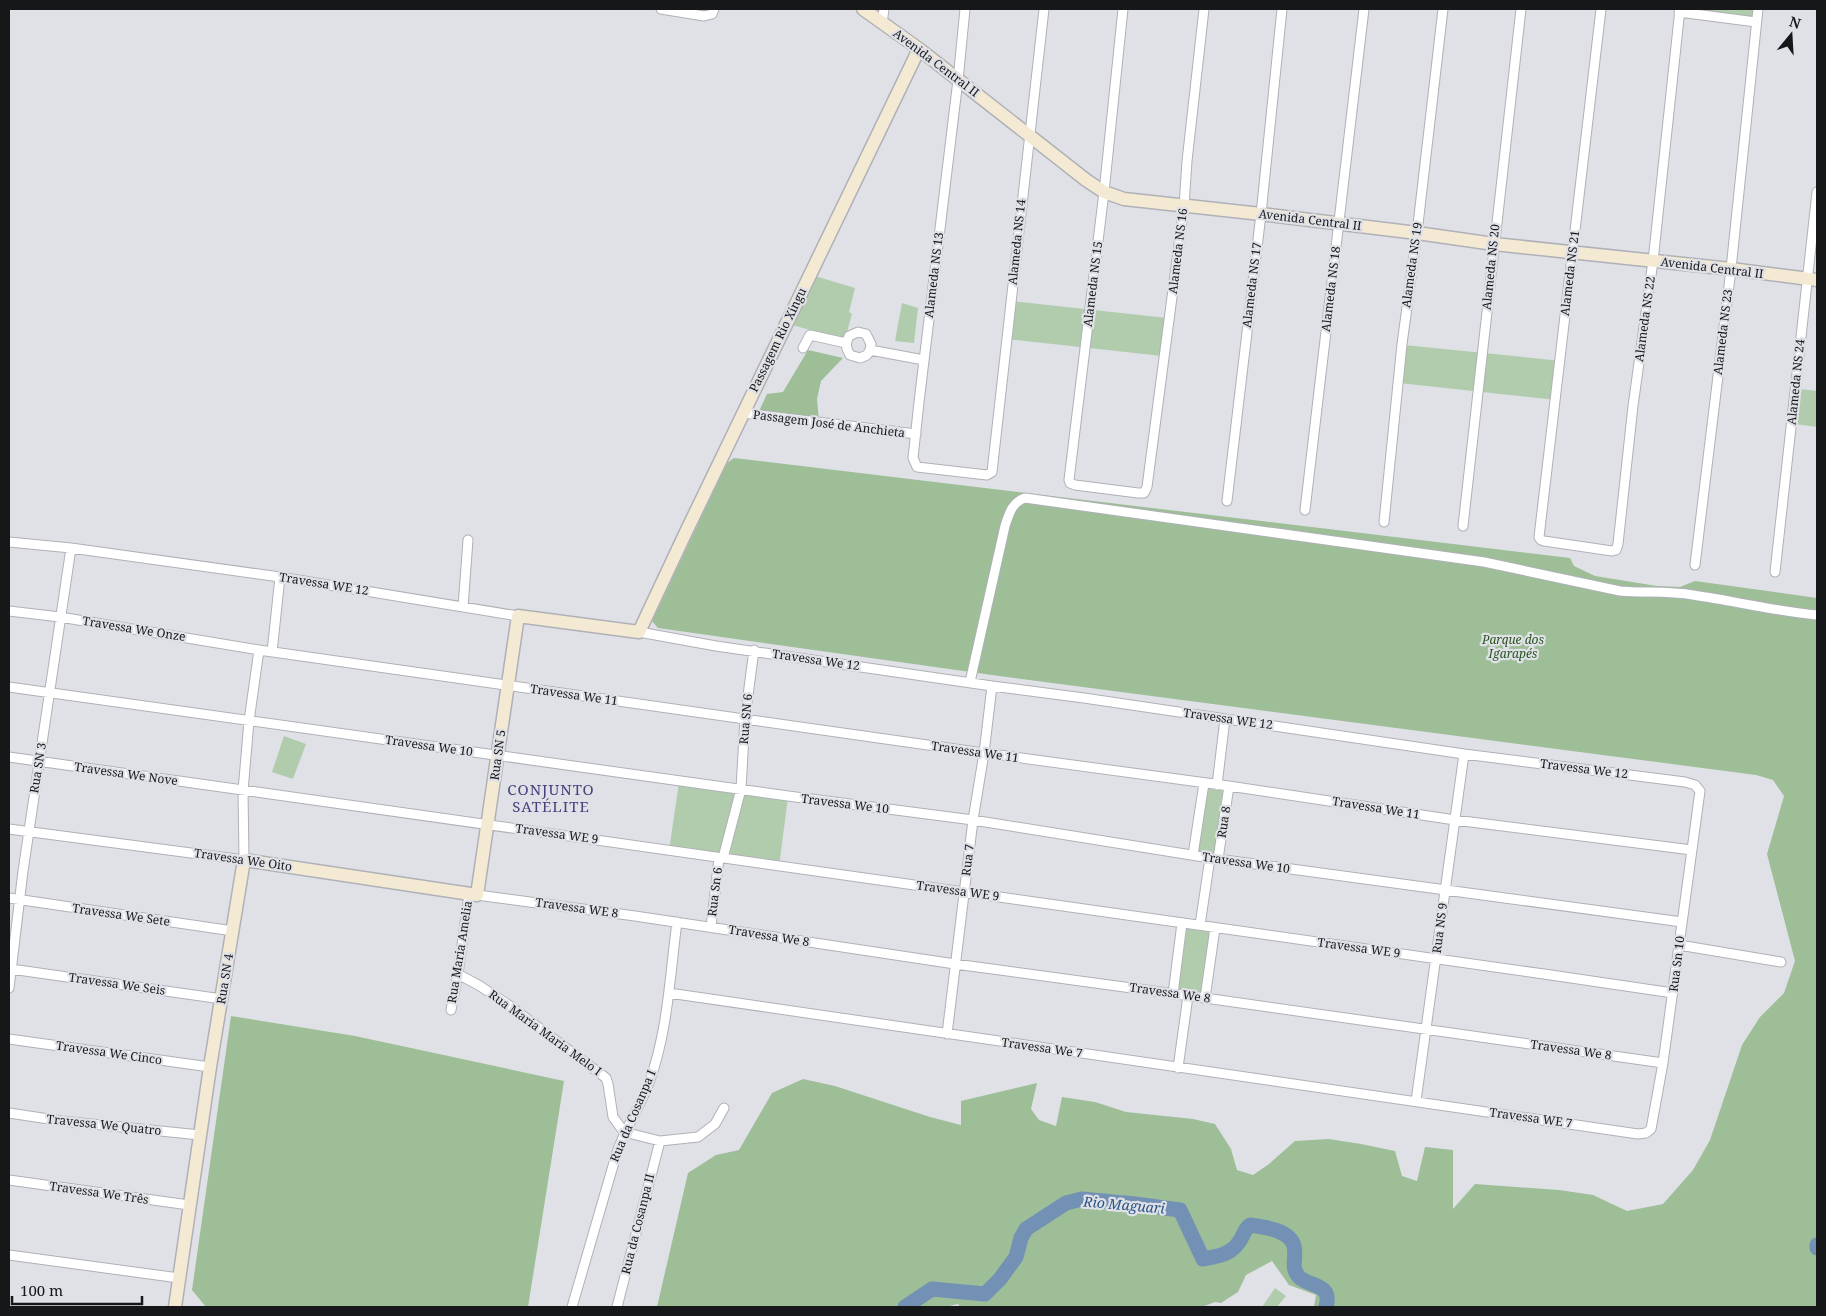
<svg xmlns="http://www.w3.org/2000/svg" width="1826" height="1316" viewBox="0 0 1826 1316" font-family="'Noto Serif',serif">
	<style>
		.green { fill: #b1ccac }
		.forest { fill: #9dbe97 }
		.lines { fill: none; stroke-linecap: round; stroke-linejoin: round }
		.river { stroke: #7390b5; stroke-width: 15 }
		.street-casing { stroke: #afb1b7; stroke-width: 11 }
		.secondary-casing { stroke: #afb1b7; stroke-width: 15 }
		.street { stroke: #fff; stroke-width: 9 }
		.secondary { stroke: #f4ead4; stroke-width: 12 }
		.labels { text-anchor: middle; stroke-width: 4.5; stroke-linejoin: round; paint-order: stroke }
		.street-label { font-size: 12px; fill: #161719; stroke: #dfe1e7 }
		.park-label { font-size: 12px; font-style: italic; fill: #28541f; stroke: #dfe1e7 }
		.water-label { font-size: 14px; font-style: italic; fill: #2a5385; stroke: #dfe1e7 }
		.quarter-label { font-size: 15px; letter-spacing: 1px; fill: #47417e; stroke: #dfe1e7 }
	</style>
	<rect width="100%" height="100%" fill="#dfe1e7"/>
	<!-- green -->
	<path class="green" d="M1681,9h80l-2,11z
		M815,276l40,12 -6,24 3,2 -5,18 -5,7 -50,-14z
		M1011,301l156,17 -5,38 -156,-17z
		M902,303l16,5 -4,35 -19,-2z
		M1404,345l158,16 -5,39 -158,-17z
		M1800,389l17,2v36l-22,-3z
		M284,736l22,8 -13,35 -21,-7z
		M679,782l109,15 -9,70 -110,-16z
		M1207,788l18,3 -10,64 -18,-3z
		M1187,928l23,3 -9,61 -23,-3z
		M1275,1288l11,8 -9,11h-15z"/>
	<!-- forest -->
	<path class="forest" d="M808,350l35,8 -22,23 -4,18 2,22 -60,-10 8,-17 16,-2z
		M734,458l836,100 4,8 21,10 62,10 23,1 15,-6 122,17v709h-503l2,-12 -27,-10 -17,-24 -26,14 -8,17 -17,11 -6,-1 -13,5h-242l-2,-3 -13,3h-288l31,-134 28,-18 23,-5 33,-57 31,-14 32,7 95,31 31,8v-24l76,-18 -6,26 8,11 17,6 6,-29 33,5 31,10 67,7 22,5 16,25 6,21 16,5 16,-11 26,-23 34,-2 32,5 34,7 7,25 15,5 8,-34 28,3v59l22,-25 84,6 34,5 34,16 36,-7 30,-34 17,-30 32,-95 18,-28 24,-24 11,-32 -28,-107 17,-58 -11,-16 -17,-5 -764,-100 -334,-47 -6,-7 75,-158z
		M231,1016l124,20 209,45 -36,226h-322l-14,-17z"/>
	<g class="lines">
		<!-- river -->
		<path class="river" d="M1817,1245v3
			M905,1307l27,-18 53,5 15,-15 16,-22 5,-19 5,-9 40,-26 16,-4 53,5 45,6 23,49c15,-3 27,-4 36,-17 5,-7 4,-11 11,-17 14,2 40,5 44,21 3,11 -4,21 5,31 10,10 34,6 27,30"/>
		<defs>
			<path id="street" d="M661,9l43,7 8,-2 2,-5
				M965,9l-7,71 -39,322 -6,56 4,9 70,8 5,-3 52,-463
				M1123,9l-19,183 -35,288 1,3 5,2 63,8h6l3,-6 37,-281 3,-45 17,-152
				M1601,9l-62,528 2,3 3,1 68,10 4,-1 2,-6 15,-138 20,-145 27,-252
				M1679,12l77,10
				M882,23l2,-14
				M803,348l7,-13 36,8
				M870,350l-3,5 -7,3 -10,-3c-4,-7 -5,-11 -1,-19l9,-4 8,2 5,10 -1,6 54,10
				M743,413l173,21
				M1227,501l34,-287 21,-205
				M1305,510l59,-501
				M1384,522l18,-178 15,-111 26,-224
				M1463,526l58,-517
				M9,542l62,6 209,29 238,39
				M1695,565l36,-296 27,-260
				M1775,572l42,-380
				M463,607l5,-67
				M9,611l51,6 199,33 725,103 245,33 226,34 237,30
				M639,632l77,14 276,40 92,12 380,56 221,28 10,3 5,6 -37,272 -12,66 -5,4 -8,1 -969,-141
				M272,652l8,-75
				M970,682l35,-156c4,-12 7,-24 20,-28l459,64 136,29c24,2 48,0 73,4 41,6 82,16 124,20
				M9,687l779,109 185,24 237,38 472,64
				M9,757l1535,217 129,19
				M1217,785l8,-66
				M9,829l235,31 -1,-69 6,-70 10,-71
				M1193,855l11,-72
				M723,858l18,-69 4,-71 9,-68
				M1218,859l11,-73
				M477,895l158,21 320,48 250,34 458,65
				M9,898l224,33
				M1200,925l10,-67
				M711,927l8,-69
				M1679,945l102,17
				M11,969l211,30
				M458,974l22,12 30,20 96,72 2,6 5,33 11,15
				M9,988l14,-117 48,-323
				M1173,994l9,-71
				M1205,998l10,-70
				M451,1010l7,-36 11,-80
				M947,1034l26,-214 11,-67 8,-67
				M9,1039l201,28
				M1178,1068l10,-72
				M1416,1101l48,-347
				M9,1113l53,8 138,14
				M624,1132l36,9 38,-4 17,-13 9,-16
				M9,1180l180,25
				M9,1255l170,23
				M572,1307l45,-155c9,-25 24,-47 33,-72 18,-50 20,-106 27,-158
				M617,1307l43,-166"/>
			<path id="secondary" d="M863,9l56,40 167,131 18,12 20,7 137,15 156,19 77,11 237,25 86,11
				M175,1307l35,-240 34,-207 233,35 41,-279 121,16 47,-100 233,-483"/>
		</defs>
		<!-- street casing -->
		<use href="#street" class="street-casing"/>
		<!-- secondary casing -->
		<use href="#secondary" class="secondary-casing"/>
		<!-- street -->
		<use href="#street" class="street"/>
		<!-- secondary -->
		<use href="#secondary" class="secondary"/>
	</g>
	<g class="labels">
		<!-- street labels -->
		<g class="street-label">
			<text transform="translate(936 63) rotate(37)" y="4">Avenida Central II</text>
			<text transform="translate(1310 220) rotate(7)" y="4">Avenida Central II</text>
			<text transform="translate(1017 242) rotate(-84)" y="4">Alameda NS 14</text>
			<text transform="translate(1178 251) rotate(-83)" y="4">Alameda NS 16</text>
			<text transform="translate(1412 265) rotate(-82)" y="4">Alameda NS 19</text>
			<text transform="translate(1491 267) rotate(-84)" y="4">Alameda NS 20</text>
			<text transform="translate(1712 268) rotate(7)" y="4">Avenida Central II</text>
			<text transform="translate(1570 273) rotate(-83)" y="4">Alameda NS 21</text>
			<text transform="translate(934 275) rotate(-83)" y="4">Alameda NS 13</text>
			<text transform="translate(1093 284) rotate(-83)" y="4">Alameda NS 15</text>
			<text transform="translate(1252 285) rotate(-83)" y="4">Alameda NS 17</text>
			<text transform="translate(1331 289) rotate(-83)" y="4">Alameda NS 18</text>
			<text transform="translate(1645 319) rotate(-82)" y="4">Alameda NS 22</text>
			<text transform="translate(1723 332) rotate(-83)" y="4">Alameda NS 23</text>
			<text transform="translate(778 340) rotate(-64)" y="4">Passagem Rio Xingu</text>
			<text transform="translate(1796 382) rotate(-84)" y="4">Alameda NS 24</text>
			<text transform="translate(829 424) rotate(7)" y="4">Passagem José de Anchieta</text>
			<text transform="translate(324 584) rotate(9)" y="4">Travessa WE 12</text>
			<text transform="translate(134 629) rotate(9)" y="4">Travessa We Onze</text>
			<text transform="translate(816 660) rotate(8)" y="4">Travessa We 12</text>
			<text transform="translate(574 695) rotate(8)" y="4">Travessa We 11</text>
			<text transform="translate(746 719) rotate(-85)" y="4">Rua SN 6</text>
			<text transform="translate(1228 719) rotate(8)" y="4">Travessa WE 12</text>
			<text transform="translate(429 746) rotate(8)" y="4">Travessa We 10</text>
			<text transform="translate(975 752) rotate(8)" y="4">Travessa We 11</text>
			<text transform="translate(498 755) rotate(-82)" y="4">Rua SN 5</text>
			<text transform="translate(38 768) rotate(-81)" y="4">Rua SN 3</text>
			<text transform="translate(1584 769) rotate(7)" y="4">Travessa We 12</text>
			<text transform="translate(126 774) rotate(8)" y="4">Travessa We Nove</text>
			<text transform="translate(845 804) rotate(7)" y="4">Travessa We 10</text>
			<text transform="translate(1376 808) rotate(9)" y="4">Travessa We 11</text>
			<text transform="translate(1224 822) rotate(-81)" y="4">Rua 8</text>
			<text transform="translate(557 834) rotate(8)" y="4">Travessa WE 9</text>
			<text transform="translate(243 860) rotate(8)" y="4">Travessa We Oito</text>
			<text transform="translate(968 860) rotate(-83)" y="4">Rua 7</text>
			<text transform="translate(1246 863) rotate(8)" y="4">Travessa We 10</text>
			<text transform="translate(958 891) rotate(8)" y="4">Travessa WE 9</text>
			<text transform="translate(715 892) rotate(-83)" y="4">Rua Sn 6</text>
			<text transform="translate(577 908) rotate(8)" y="4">Travessa WE 8</text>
			<text transform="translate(121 915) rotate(8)" y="4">Travessa We Sete</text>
			<text transform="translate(1440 928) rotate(-83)" y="4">Rua NS 9</text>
			<text transform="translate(769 936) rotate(9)" y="4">Travessa We 8</text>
			<text transform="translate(1359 948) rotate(8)" y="4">Travessa WE 9</text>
			<text transform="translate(460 952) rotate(-81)" y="4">Rua Maria Amelia</text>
			<text transform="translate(1677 964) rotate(-83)" y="4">Rua Sn 10</text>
			<text transform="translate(225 979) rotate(-81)" y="4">Rua SN 4</text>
			<text transform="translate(117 984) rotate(8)" y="4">Travessa We Seis</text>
			<text transform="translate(1170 993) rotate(8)" y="4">Travessa We 8</text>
			<text transform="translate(545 1033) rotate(36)" y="4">Rua Maria Maria Melo I</text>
			<text transform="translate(1042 1048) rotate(8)" y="4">Travessa We 7</text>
			<text transform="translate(1571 1050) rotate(8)" y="4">Travessa We 8</text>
			<text transform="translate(109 1053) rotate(8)" y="4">Travessa We Cinco</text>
			<text transform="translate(633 1116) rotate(-67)" y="4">Rua da Cosanpa I</text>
			<text transform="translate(1531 1118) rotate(8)" y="4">Travessa WE 7</text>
			<text transform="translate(104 1125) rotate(6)" y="4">Travessa We Quatro</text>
			<text transform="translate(99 1193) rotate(8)" y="4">Travessa We Três</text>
			<text transform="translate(638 1224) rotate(-76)" y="4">Rua da Cosanpa II</text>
		</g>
		<!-- park labels -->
		<g class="park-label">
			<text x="1513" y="644">Parque dos<tspan x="1513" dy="14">Igarapés</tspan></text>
		</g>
		<!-- water labels -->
		<g class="water-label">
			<text transform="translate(1124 1205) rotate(5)" y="5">Rio Maguari</text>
		</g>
		<!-- quarter labels -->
		<g class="quarter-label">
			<text x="551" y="795">CONJUNTO<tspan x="551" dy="17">SATÉLITE</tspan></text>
		</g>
	</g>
	<!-- border -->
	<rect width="1826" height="1316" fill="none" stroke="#161719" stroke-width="20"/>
	<!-- north arrow -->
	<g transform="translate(1791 35) rotate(18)" stroke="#dfe1e7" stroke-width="4" paint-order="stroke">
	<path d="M0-4L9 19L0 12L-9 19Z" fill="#161719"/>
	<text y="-8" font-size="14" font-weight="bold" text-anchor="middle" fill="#161719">N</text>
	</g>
	<!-- scale -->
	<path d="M12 1296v8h130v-8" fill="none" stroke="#161719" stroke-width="2.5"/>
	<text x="20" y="1296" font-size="15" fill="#161719" stroke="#dfe1e7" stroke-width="4" paint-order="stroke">100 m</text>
</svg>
